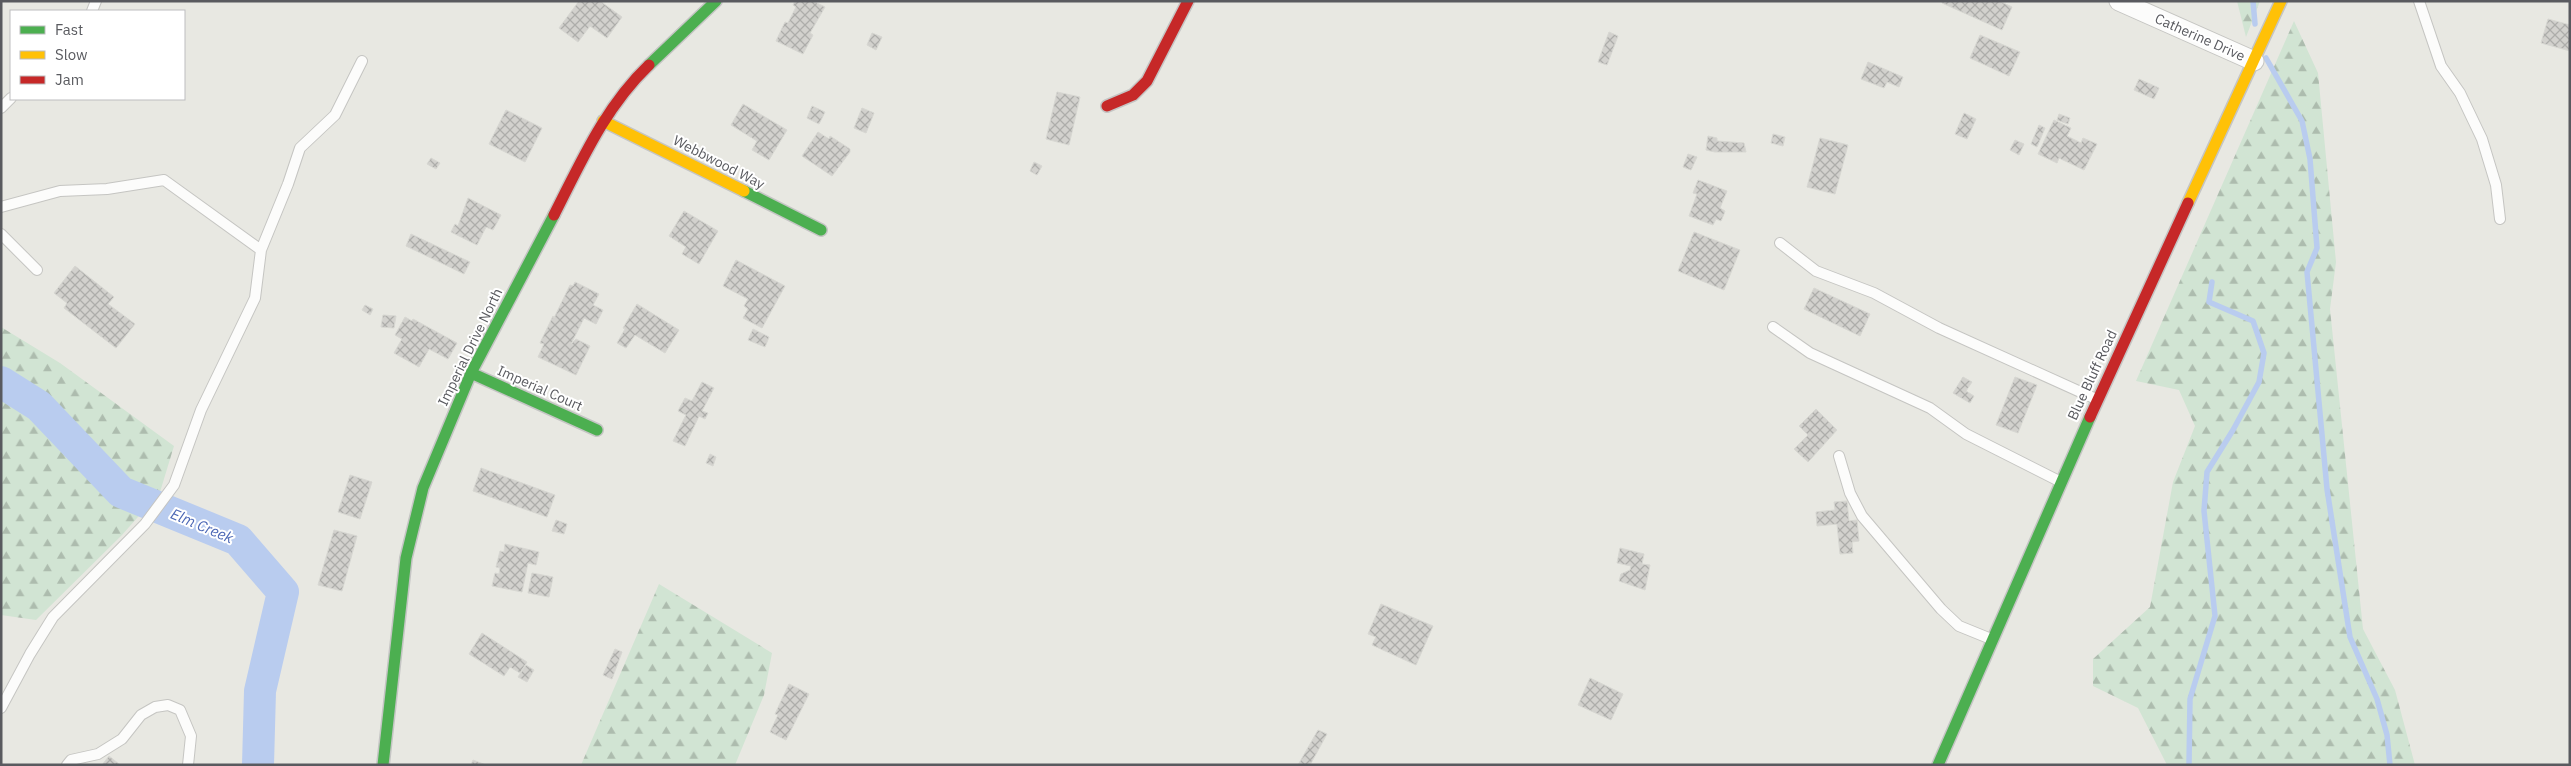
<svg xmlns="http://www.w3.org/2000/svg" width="2571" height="766" viewBox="0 0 2571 766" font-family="'IBM Plex Sans',sans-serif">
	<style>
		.forest { fill: url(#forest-firs) }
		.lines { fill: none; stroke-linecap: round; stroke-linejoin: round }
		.stream { stroke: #b9ccef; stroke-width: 5.5 }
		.river { stroke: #b9ccef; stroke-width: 32 }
		.building { fill: url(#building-cross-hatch); stroke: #d7d7d2 }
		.lane-casing { stroke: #c5c5c2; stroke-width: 12 }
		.street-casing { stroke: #c5c5c2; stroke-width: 21 }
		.fast-casing { stroke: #c5c5c4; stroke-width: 14 }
		.slow-casing { stroke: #c5c5c4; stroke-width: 14 }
		.jam-casing { stroke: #c5c5c4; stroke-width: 14 }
		.lane { stroke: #fcfcfb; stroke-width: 10 }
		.street { stroke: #fcfcfb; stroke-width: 19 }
		.fast { stroke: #4caf50; stroke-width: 11 }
		.slow { stroke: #ffc107; stroke-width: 11 }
		.jam { stroke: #c62828; stroke-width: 11 }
		.labels { text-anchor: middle; stroke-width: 4; stroke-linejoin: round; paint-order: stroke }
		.street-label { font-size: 14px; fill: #595a5f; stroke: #fff }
		.water-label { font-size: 15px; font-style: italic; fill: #4b67b5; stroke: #fff }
	</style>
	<defs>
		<pattern id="forest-firs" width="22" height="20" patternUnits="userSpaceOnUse" patternTransform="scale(1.25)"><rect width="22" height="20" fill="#d1e4d3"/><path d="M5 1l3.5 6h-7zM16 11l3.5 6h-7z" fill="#adbcae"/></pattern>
		<pattern id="building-cross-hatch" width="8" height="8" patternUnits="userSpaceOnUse" patternTransform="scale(1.25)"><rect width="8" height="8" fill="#d2d1cd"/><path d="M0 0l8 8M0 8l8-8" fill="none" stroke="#adadaa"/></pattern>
	</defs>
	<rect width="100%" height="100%" fill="#e8e8e2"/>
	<!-- forest -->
	<path class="forest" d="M2237,1h23l-14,36z
		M2294,21l24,52 18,189 -6,47 33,320 32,61 20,75h-248l-29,-57 -45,-22v-27l57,-52 23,-125 22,-56 -16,-36 -43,-9z
		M1,327l59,36 114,83 -14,46 -38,43 -86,85 -35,-5z
		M659,584l113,69 -8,42 -29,70h-154z"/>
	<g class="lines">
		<!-- stream -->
		<path class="stream" d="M2253,1l2,23
			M2266,58l36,63 8,38 7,89 -10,24 20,217 23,148 27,62 10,36 3,30
			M2189,765l1,-66 25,-83 -11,-105 3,-39 26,-42 26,-48 5,-29 -11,-32 -44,-19 3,-20"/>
		<!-- river -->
		<path class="river" d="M1,382l38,24 82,86 117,48 45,52 -23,99 -2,74"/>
	</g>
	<!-- building -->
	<path class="building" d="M579,1h21l22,16 -15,21 -17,-12 -12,16 -19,-14z
		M795,1h18l12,6 -15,26 3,2 -10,19 -27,-13 9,-19 3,1 8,-16 -3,-2z
		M1942,1h57l13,6 -10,23 -60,-27z
		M2548,19l22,6v26l-29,-8z
		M1609,32l9,4 -11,29 -9,-3z
		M872,33l10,4 -6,13 -9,-5z
		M1980,35l40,17 -11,24 -39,-18z
		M1868,62l35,15 -4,10 -12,-5 -3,6 -23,-9z
		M2139,79l20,9 -5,11 -20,-9z
		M1057,92l23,5 -11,48 -23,-6z
		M743,104l44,26 -18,30 -17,-10 5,-9 -26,-16z
		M812,106l13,6 -6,12 -12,-6z
		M862,108l12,5 -8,20 -12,-5z
		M506,110l36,18 -17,34 -36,-18z
		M1964,113l12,6 -9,20 -12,-5z
		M2059,114l11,4 -2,6 -11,-4z
		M2054,120l17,8 -4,8 14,7 2,-5 14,6 -13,26 -25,-12 -2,5 -19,-9z
		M2039,125l6,3 -8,19 -6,-3z
		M818,132l11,7 1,-3 20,13v3l-18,24 -30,-20z
		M1773,134l12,3 -2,9 -12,-3z
		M1708,136l9,2v3l27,2 2,9h-31l-9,-2z
		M1820,138l28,7 -13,49 -28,-7z
		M2015,140l9,4 -5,11 -9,-5z
		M1688,154l9,3 -6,13 -8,-3z
		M431,158l9,5 -4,6 -9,-5z
		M1034,162l8,4 -5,9 -7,-4z
		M1698,180l29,11 -7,17 5,3 -1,3 -3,7 -5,-2 -3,6 -24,-9 8,-22 -4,-1z
		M468,198l33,17 -8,15 -7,-3 -9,18 -26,-13 4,-8 3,2z
		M684,211l34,20 -19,33 -17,-10 4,-7 -17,-11z
		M1694,232l46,18 -16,40 -46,-19z
		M411,234l59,28 -6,12 -58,-28z
		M736,260l49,26 -23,42 -19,-10 5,-9 -4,-3 4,-7 -25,-13z
		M75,266l39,31 -6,7 27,20 -19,24 -52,-40 3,-5 -13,-10z
		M575,282l24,12 -6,11 10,5 -7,14 -12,-6 -13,26 5,-5 14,7 -14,29 -38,-18 6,-13 -4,-1 13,-27 1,2 16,-33 3,1z
		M1814,288l56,26 -10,22 -56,-27z
		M637,304l42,26 -14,23 -30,-18 -9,13 -9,-5 8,-14 -2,-1z
		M365,305l8,4 -3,6 -8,-5z
		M383,315l13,1 -2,12 -13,-1z
		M405,317l7,4 1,-2 44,24 -9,16 -19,-10 -10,18 -25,-14 8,-14 -7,-4z
		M753,329l16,8 -4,10 -17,-7z
		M1963,377l9,5 -6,9 8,5 -4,7 -17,-10z
		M2015,377l22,8 -19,48 -22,-8z
		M702,382l12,6 -12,23 6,2 -3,6 -6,-3 -14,30 -12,-5 13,-26 -8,-4 7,-13 7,3z
		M1816,409l21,21 -29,32 -14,-13 14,-14 -9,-9z
		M710,454l6,3 -3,9 -7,-3z
		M481,468l74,27 -8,22 -74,-26z
		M350,475l22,7 -12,37 -22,-7z
		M1847,501l2,20 8,-1 2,21 -7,1 1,11 -13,1 -3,-30 -20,2 -1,-14 19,-2 -1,-8z
		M556,520l11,4 -3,10 -12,-3z
		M334,530l23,6 -15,55 -24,-6z
		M505,544l34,8 -3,13 -8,-2 -6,29 -30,-6 3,-13 4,1 1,-6 -4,-1 4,-16 4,1z
		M1620,548l24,6 -2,10 8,1 -5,25 -26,-9 2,-7 9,-4 1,-4 -14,-3z
		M532,573l21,4 -4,20 -21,-4z
		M1381,604l52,22 -17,39 -44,-20 4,-8 -8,-3z
		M482,633l45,29 -7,11 -10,-6 -6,9 -35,-22z
		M615,649l7,3 -10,27 -9,-4z
		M526,665l8,5 -7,12 -9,-5z
		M1590,678l33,16 -12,26 -33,-15z
		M789,684l20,10 -23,46 -16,-8 8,-17 -3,-1z
		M1318,730l9,4 -17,31h-12z
		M109,756l10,8 1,1h-18z
		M473,760l13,5h-15z"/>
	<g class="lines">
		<defs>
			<path id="lane" d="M2419,1l22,65 19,27 22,46 14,46 4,34
				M92,11l4,-10
				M1,108l10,-10
				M1,207l59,-16 47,-2 57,-9 97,70
				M1,234l36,36
				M1780,243l36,28 58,22 65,35 157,71
				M1773,327l37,26 120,55 36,26 93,47
				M1839,456l11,37 12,23 79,93 18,17 32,13
				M1,708l29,-54 23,-37 92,-93 29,-39 27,-75 54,-112 6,-48 27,-66 12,-36 35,-33 27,-54
				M67,765l4,-5 27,-6 24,-15 19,-24 14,-8 13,-2 12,5 11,26 -3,29"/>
			<path id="street" d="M2119,1l135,60"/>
			<path id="fast" d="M649,65l67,-64
				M744,191l77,39
				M471,373l126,57
				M383,765l23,-207 17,-70 48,-115 83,-158
				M1938,765l152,-348"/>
			<path id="slow" d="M603,121l141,70
				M2188,203l93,-202"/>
			<path id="jam" d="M1107,106l26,-11 14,-14 41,-80
				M554,215c27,-53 51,-108 95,-150
				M2090,417l98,-214"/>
		</defs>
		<!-- lane casing -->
		<use href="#lane" class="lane-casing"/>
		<!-- street casing -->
		<use href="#street" class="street-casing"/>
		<!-- fast casing -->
		<use href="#fast" class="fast-casing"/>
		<!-- slow casing -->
		<use href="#slow" class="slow-casing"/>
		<!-- jam casing -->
		<use href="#jam" class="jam-casing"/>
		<!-- lane -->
		<use href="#lane" class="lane"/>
		<!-- street -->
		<use href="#street" class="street"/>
		<!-- fast -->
		<use href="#fast" class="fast"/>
		<!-- slow -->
		<use href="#slow" class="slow"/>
		<!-- jam -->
		<use href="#jam" class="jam"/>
	</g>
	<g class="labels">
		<!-- street labels -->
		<g class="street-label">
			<text transform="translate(2200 37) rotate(24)" y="5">Catherine Drive</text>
			<text transform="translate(719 162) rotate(27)" y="5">Webbwood Way</text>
			<text transform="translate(470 347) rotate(-64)" y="5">Imperial Drive North</text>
			<text transform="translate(2092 375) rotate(-65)" y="5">Blue Bluff Road</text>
			<text transform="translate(540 388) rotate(24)" y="5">Imperial Court</text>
		</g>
		<!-- water labels -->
		<g class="water-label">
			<text transform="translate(202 526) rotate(23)" y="5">Elm Creek</text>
		</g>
	</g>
	<!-- border -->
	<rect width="2571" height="766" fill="none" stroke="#595a5f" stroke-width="5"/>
	<!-- legend -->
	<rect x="10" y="10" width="175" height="90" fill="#ffffff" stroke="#bdbdbf"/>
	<rect x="20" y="26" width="25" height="8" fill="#4caf50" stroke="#bdbdbf"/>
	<text x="55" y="35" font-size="15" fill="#595a5f">Fast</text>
	<rect x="20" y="51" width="25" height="8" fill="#ffc107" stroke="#bdbdbf"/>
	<text x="55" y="60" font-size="15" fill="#595a5f">Slow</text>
	<rect x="20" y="76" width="25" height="8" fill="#c62828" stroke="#bdbdbf"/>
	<text x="55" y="85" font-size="15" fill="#595a5f">Jam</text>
</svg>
